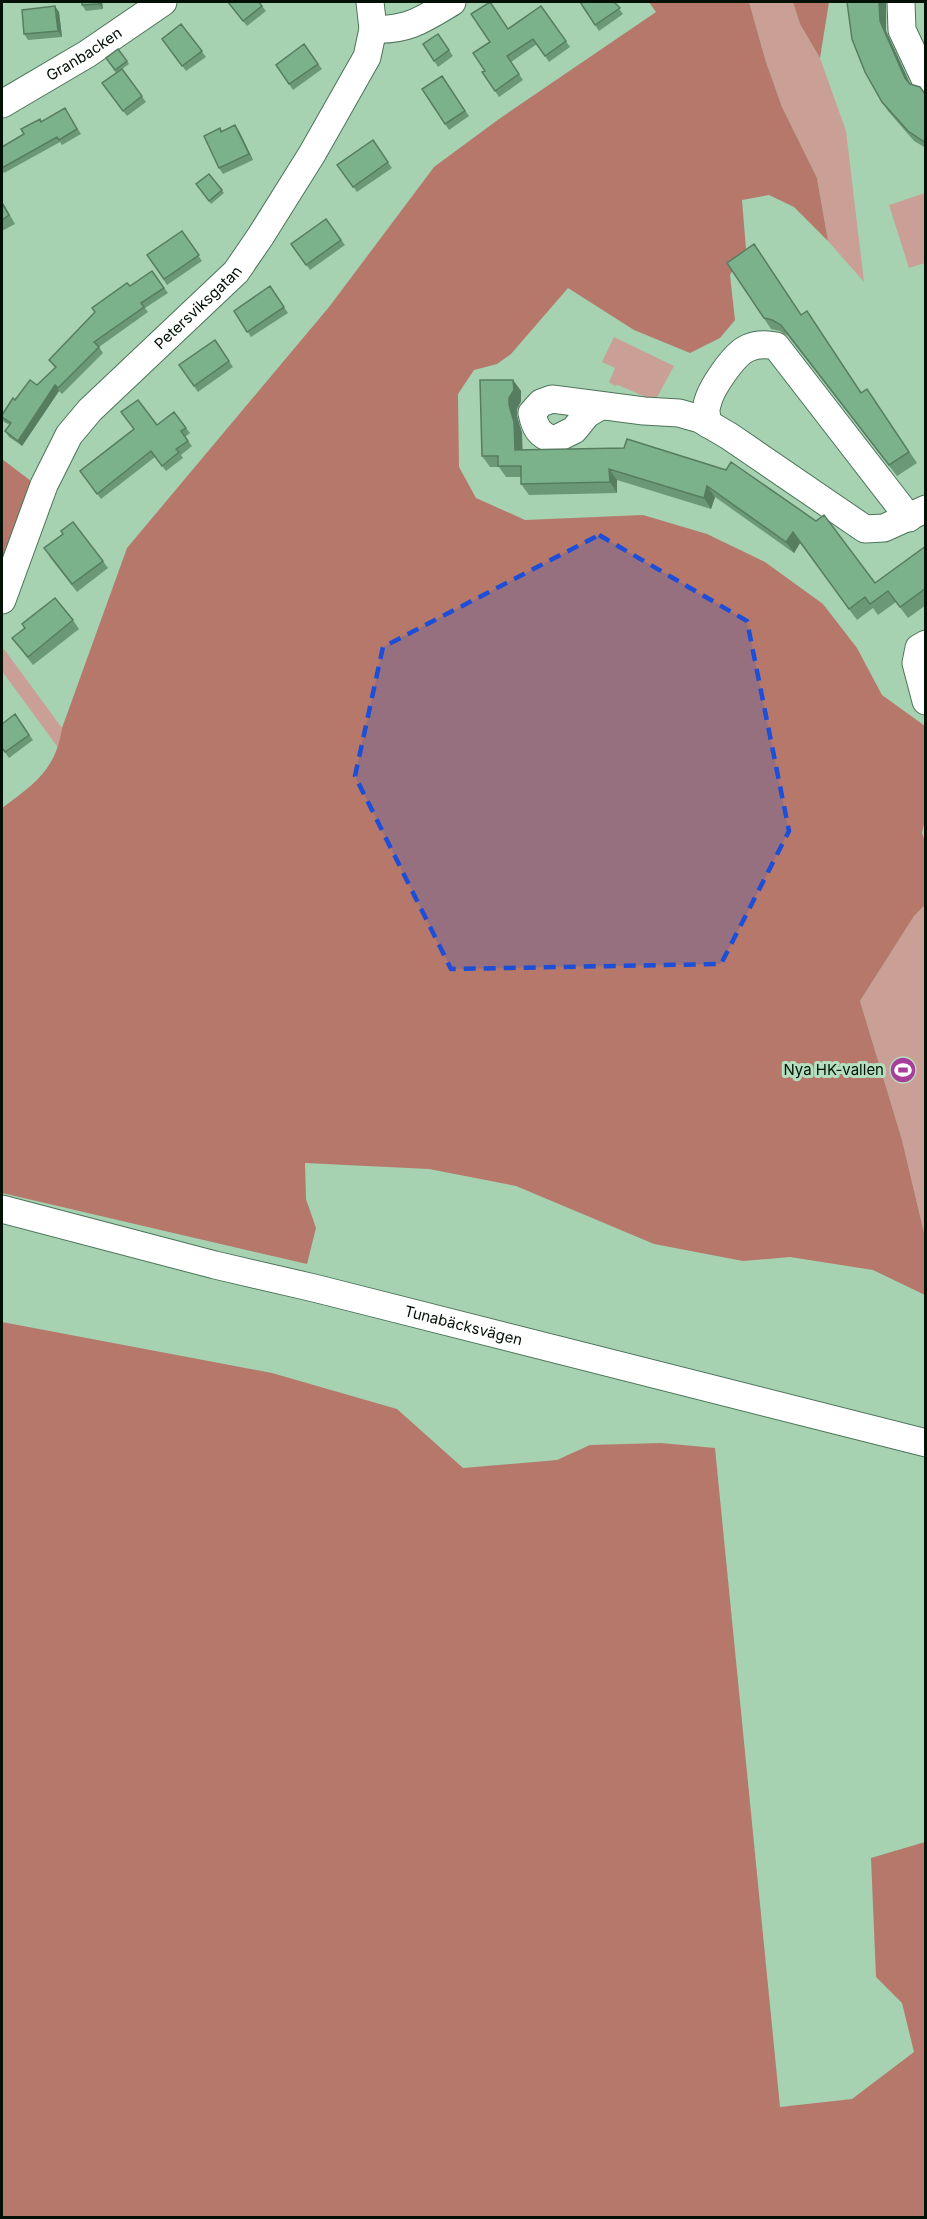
<svg xmlns="http://www.w3.org/2000/svg" width="927" height="2219" viewBox="0 0 927 2219" font-family="Inter,sans-serif">
	<style>
		.green { fill: #ca9f95 }
		.forest { fill: #b6786b }
		.lines { fill: none; stroke-linecap: round; stroke-linejoin: round }
		.minor-casing { stroke: #4c7458; stroke-width: 29 }
		.minor { stroke: #fff; stroke-width: 27 }
		.wall { fill: #6b9978 }
		.shaded-wall { fill: #577d61 }
		.building { fill: #7cb28b; stroke: #577d61; stroke-width: 1.5 }
		.marked { fill: #1d4ed8; fill-opacity: 0.2; stroke: #1d4ed8; stroke-width: 4.5; stroke-dasharray: 12 8; stroke-linejoin: round }
		.labels { text-anchor: middle; stroke-width: 6; stroke-linejoin: round; paint-order: stroke }
		.street-label { font-size: 15px; fill: #031107; stroke: #b3dfbf }
		.poi-label { font-size: 15px; fill: #031107; stroke: #b3dfbf; text-anchor: end }
	</style>
	<rect width="100%" height="100%" fill="#a6d2b2"/>
	<!-- green -->
	<path class="green" d="M749,2h44l7,22 20,34 26,73 18,151 -36,-41 -11,-63 -35,-71 -16,-45z
		M925,193v70l-16,5 -20,-63z
		M614,337l60,29 -19,35 -37,-16 -3,1 -6,-4 6,-14 -13,-6z
		M4,649l58,79 -3,21 -57,-78v-19z
		M925,905v332l-23,-97 -42,-139 54,-85z"/>
	<!-- forest -->
	<path class="forest" d="M649,2h100l17,60 16,45 35,71 11,63 -34,-34 -25,-12 -27,5 4,49 -16,26 5,45 -15,18 -30,15 -56,-23 -66,-42 -57,66 -14,10 -23,6 -16,24 1,73 17,31 49,22 118,-5 64,19 58,28 58,42 34,44 25,47 43,31 1,89 -4,18 4,11 -1,61 -11,11 -54,85 42,139 23,97v58l-52,-25 -83,-13 -47,4 -89,-17 -138,-58 -87,-17 -124,-6 1,36 10,29 -9,36 -305,-71v-385c32,-24 54,-38 60,-80l65,-180 202,-241 105,-140 65,-48 157,-107z
		M793,2h36l-9,56 -20,-34z
		M2,459l29,22 -28,79h-1z
		M2,1322l270,51 125,36 66,59 94,-8 33,-15 71,-2 54,5 65,659 72,-8 62,-47 -12,-49 -26,-26 -5,-119 54,-16v375h-923z"/>
	<g class="lines">
		<defs>
			<g id="minor">
				<path d="M901,2l1,28 24,51"/>
				<path d="M373,29c34,2 51,-10 79,-27"/>
				<path id="s1" d="M2,104l85,-50 76,-52"/>
				<path d="M601,406l-14,8 -13,16 -20,10c-15,-5 -19,-12 -22,-27l9,-10 11,-4 92,12 35,2 21,6 29,17 136,93 19,-1 42,-19"/>
				<path d="M708,424c-1,-6 -3,-14 -1,-19 3,-16 27,-51 41,-57 9,-4 18,-4 28,-2l133,172"/>
				<path id="s2" d="M2,600l42,-115 25,-50 21,-25 146,-138 24,-35 52,-83 55,-97 6,-28 -3,-27"/>
				<path d="M926,644l-7,4 -3,15 10,38"/>
				<path id="s3" d="M2,1209l213,56 99,23 612,155"/>
			</g>
		</defs>
		<!-- minor casing -->
		<use href="#minor" class="minor-casing"/>
		<!-- minor -->
		<use href="#minor" class="minor"/>
	</g>
	<!-- wall -->
	<path class="wall" d="M82,2h20l1,7 -17,2 -4,-6z
		M227,2l35,4 4,5 -19,15z
		M580,2h34l9,12 -24,17z
		M885,3l1,28 24,53 16,11v53l-12,-7 -26,-30 -6,-9z
		M541,6l29,41 -21,15 -12,-18 -26,18 12,18 -24,17 -17,-25 3,-1 5,-29z
		M59,12l3,25 -34,3 -4,-6z
		M181,24l25,33 -20,14 -24,-32z
		M438,34l15,22 -15,11 -15,-23z
		M304,44l18,25 -29,21 -17,-25z
		M118,49l11,15 -7,5 24,33 -19,14 -25,-33 14,-10 -10,-15z
		M442,76l27,40 -20,14 -27,-41z
		M65,108l16,26 -19,11 -2,-3 -56,31 -2,-3v-23z
		M220,128l2,3h17l14,29 -30,14 -4,-6z
		M373,140l19,28 -35,24 -20,-27z
		M209,174l15,19 -13,11 -15,-20z
		M2,201l13,23 -13,7z
		M326,219l19,26 -35,25 -19,-26z
		M182,231l20,30 -35,24 -20,-30z
		M727,263l74,52 61,78 5,-4 50,74 -20,13 -109,-140 -8,-5 -9,-2z
		M152,271l16,22 -23,15 3,4 -49,35 4,6 -41,41 -3,-3 -37,55 -13,-9 -4,-6 5,-6 -6,-3 -2,-4v-3l13,-15 22,-15 18,-17 -6,-8z
		M270,286l18,27 -37,24 -17,-26z
		M215,340l18,27 -35,25 -19,-27z
		M513,380l8,11v10l-4,8v7l5,17v17l102,-2 3,-9 248,144 51,-37v59l-18,13 -12,-16 -18,13 -5,-7 -16,12 -57,-77 -6,10 -79,-56 -4,12 -94,-29v13l-88,2 -8,-11v-7h-15l-7,-10h-9l-8,-11z
		M174,412l16,21 -5,4 7,9 -11,9 2,3 -17,13 -11,-14 -54,42 -21,-28 77,-46z
		M49,556l54,5 5,7 -31,24z
		M73,620l6,9 -46,36 -21,-27z
		M15,714l18,26 -24,18 -7,-10z"/>
	<!-- shaded-wall -->
	<path class="shaded-wall" d="M98,2h4l1,7 -4,-5z
		M879,2h7v29l26,57 -7,-10 -25,-57z
		M55,6l4,6 3,25 -4,-6z
		M235,125l4,6 14,29 -4,-6z
		M513,380l8,11v10l-4,8v7l5,17 1,28 -8,-11 -6,-45v-7z
		M55,385l4,6 -37,55 -4,-5z
		M609,469l8,11v13l-7,-11z
		M707,486l8,11 -4,12 -7,-11z
		M793,532l7,11 -6,10 -8,-11z"/>
	<!-- building -->
	<path class="building" d="M82,2h16l1,2 -17,1z
		M228,2h31l3,4 -19,15z
		M490,2l18,27 33,-23 25,35 -21,15 -12,-17 -26,17 12,18 -24,17 -13,-19 3,-1 -12,-18 17,-11 -19,-28z
		M580,2h34l6,6 -25,17z
		M847,2h32l1,19 25,57 5,6 10,3 6,8v48l-18,-12 -26,-29 -17,-30 -13,-33z
		M55,6l3,25 -34,3 -2,-24z
		M181,24l21,27 -20,15 -20,-27z
		M438,34l11,16 -15,11 -11,-17z
		M304,44l14,20 -29,20 -13,-19z
		M118,49l9,12 -12,9 -9,-12z
		M122,69l20,27 -19,15 -21,-28z
		M442,76l23,35 -20,13 -23,-35z
		M65,108l12,21 -18,11 -2,-3 -55,31v-21l22,-13 -3,-5 19,-10 1,3z
		M235,125l14,29 -30,14 -15,-32 16,-8 1,4z
		M373,140l15,22 -35,25 -16,-22z
		M209,174l13,16 -13,11 -13,-17z
		M2,203l7,12 -7,5z
		M326,219l15,21 -35,25 -15,-21z
		M182,231l17,24 -35,24 -17,-24z
		M754,244l47,71 6,-4 54,82 6,-4 42,63 -20,13 -108,-140 -9,-5 -8,-2 -37,-55z
		M152,271l12,17 -23,15 3,4 -50,35 5,5 -41,41 -3,-3 -37,56 -13,-10 6,-8 -9,-6v-2l11,-17 2,2 15,-20 7,5 19,-18 -7,-7 46,-48 -3,-4 35,-25 3,3z
		M270,286l14,21 -37,25 -13,-21z
		M215,340l14,21 -35,25 -15,-21z
		M480,380h33l1,10 -5,8v7l5,17 1,28 109,-2 3,-9 99,31 5,-8 85,59 8,-6 51,68 51,-37v42l-26,19 -12,-16 -18,13 -5,-7 -16,12 -56,-77 -7,10 -79,-56 -3,12 -95,-29 1,13 -89,2v-18h-23v-10h-16z
		M138,400l19,25 17,-13 12,16 -5,3 7,10 -12,8 3,3 -17,14 -11,-15 -54,43 -17,-23 54,-42 -13,-17z
		M73,522l30,39 -31,23 -28,-36 19,-14 -2,-3z
		M55,598l18,22 -45,37 -16,-19 13,-10 -3,-4z
		M15,714l14,21 -24,17 -3,-4v-24z"/>
	<!-- marked area -->
	<path class="marked" d="M599,535l148,86 42,210 -68,133 -270,5 -96,-193 28,-129z"/>
	<!-- icons -->
	<defs>
		<symbol id="stadium-disc" viewBox="-11 -11 22 22"><circle r="9.5" fill="#a93d9c" stroke="#b3dfbf"/><path d="M0-5a6.5 5 0 1 0 0 10a6.5 5 0 1 0 0-10ZM-3.5-1.8h7v3.6h-7Z" fill="#fff"/></symbol>
	</defs>
	<g fill-rule="evenodd">
		<use href="#stadium-disc" x="888" y="1055" width="30" height="30"/>
	</g>
	<g class="labels">
		<!-- street labels -->
		<g class="street-label">
			<text dy="5" stroke="none"><textPath href="#s1" startOffset="96">Granbacken</textPath></text>
			<text dy="5" stroke="none"><textPath href="#s2" startOffset="360">Petersviksgatan</textPath></text>
			<text dy="5" stroke="none"><textPath href="#s3" startOffset="476">Tunabäcksvägen</textPath></text>
		</g>
		<!-- poi labels -->
		<g class="poi-label">
			<text x="884" y="1075">Nya HK-vallen</text>
		</g>
	</g>
	<!-- border -->
	<rect width="927" height="2219" fill="none" stroke="#031107" stroke-width="6"/>
</svg>
